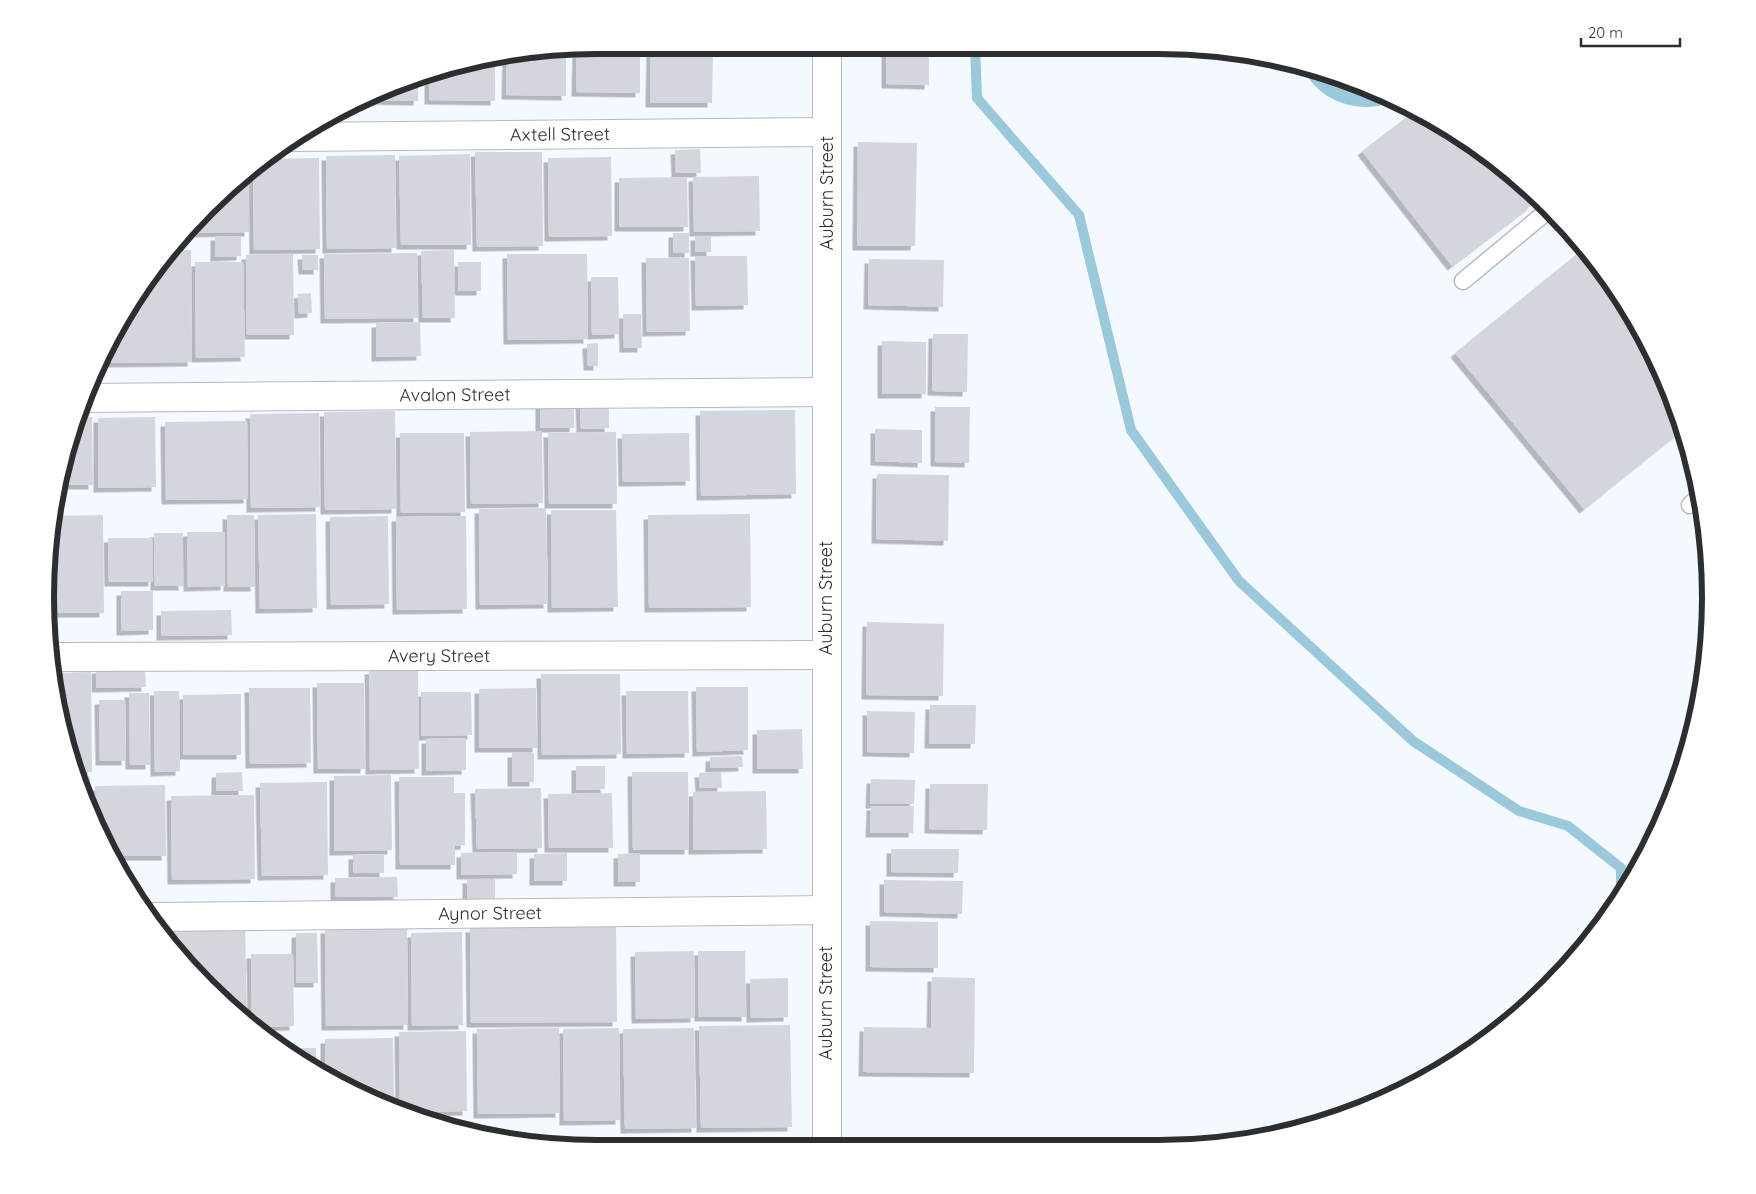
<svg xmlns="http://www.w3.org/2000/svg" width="1756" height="1194" viewBox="0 0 1756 1194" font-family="Quicksand,sans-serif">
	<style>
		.water { fill: #9ac9db }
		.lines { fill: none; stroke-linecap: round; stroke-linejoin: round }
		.stream { stroke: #9ac9db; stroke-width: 10 }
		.building { fill: #d3d6dd; filter: url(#shadow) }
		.service-casing { stroke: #b6b9c0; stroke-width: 19 }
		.minor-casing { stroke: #b6b9c0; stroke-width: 30 }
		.service { stroke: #fff; stroke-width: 16 }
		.minor { stroke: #fff; stroke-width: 28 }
		.labels { text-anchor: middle; stroke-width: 5; stroke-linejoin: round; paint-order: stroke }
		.street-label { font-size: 18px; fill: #2c2e30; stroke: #fff }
		.rim { fill: none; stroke: #2c2e30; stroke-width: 6 }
	</style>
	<defs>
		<filter id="shadow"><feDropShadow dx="-4.5" dy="4.5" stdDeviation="0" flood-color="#0004"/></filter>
	</defs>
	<rect width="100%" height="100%" fill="#f4f8ff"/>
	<!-- water -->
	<path class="water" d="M1303,68l95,32c-34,16 -79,4 -95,-32z"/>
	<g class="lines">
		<!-- stream -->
		<path class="stream" d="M975,46l2,52 102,117 52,215 108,151 174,160 106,70 49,15 53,42v30"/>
	</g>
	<!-- building -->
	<path class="building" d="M886,47h43v38l-43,-1z
		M713,48l-1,55h-62l1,-54z
		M566,49v47l-60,-1 1,-41 18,-4z
		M577,49h63v44l-64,-1z
		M495,57v44l-66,-1v-28z
		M418,75v26l-51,-1 8,-4z
		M1416,110l79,49 37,46 -80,61 -90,-115z
		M858,142l59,1 -2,103h-58z
		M700,149l1,24h-25l-1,-23z
		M475,152h67l1,94 -66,1z
		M470,154l1,91h-70l-2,-89z
		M395,155l1,93 -69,1 -1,-93z
		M611,157l1,79 -63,1 -1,-79z
		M319,158l1,91 -66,1 -1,-83 10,-8z
		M249,170v62l-64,1 48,-51z
		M759,176l1,55 -66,1 -1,-55z
		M687,177l1,50h-69v-49z
		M673,233h16v20h-16z
		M215,236h26v20l-26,1z
		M695,236h16v16h-16z
		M1584,248l34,42 51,95 13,45 -98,79 -129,-156z
		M169,250h22l1,112 -92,1 59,-102z
		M454,250l1,68h-32l-2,-67z
		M417,253l1,65 -93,1 -1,-65z
		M293,254l1,81h-47l-1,-80z
		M507,254h80l1,85 -80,1z
		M302,255h16v15h-15z
		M695,256h52l1,49 -52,1z
		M646,258h43l1,73 -43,1z
		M869,259l75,1 -1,47 -75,-2z
		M195,262h48l2,95 -49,1z
		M458,262h23v29h-23z
		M591,277h27l1,57 -27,1z
		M311,293l1,20 -13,1 -1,-20z
		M623,314h18l1,34h-18z
		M420,322l1,34 -45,1v-34z
		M933,334h35l-1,58 -35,-1z
		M882,341l44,1v52h-44z
		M598,343v23h-10l-1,-22z
		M540,401h34v27h-34z
		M580,401h29v27l-28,1z
		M935,407h35l-1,56 -34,-1z
		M795,410l1,84 -95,2 -1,-85z
		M395,411l1,98 -71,1 -1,-98z
		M319,413l1,94 -69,1 -1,-94z
		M77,417h15l1,68h-36z
		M155,417l1,70 -58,1v-70z
		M247,421l1,78 -82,1 -1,-78z
		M875,429l47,1v33l-47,-2z
		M542,431l1,72 -72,1 -1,-72z
		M616,432l1,72h-68l-1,-71z
		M400,433h64l1,79 -64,1z
		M689,433l1,48 -67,1 -1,-48z
		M877,474l72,1 -1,66 -72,-2z
		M546,508l2,96 -68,1 -1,-96z
		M551,510h65l2,97 -66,1z
		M316,514l1,94 -57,1 -2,-94z
		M750,514l1,93 -102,1 -1,-93z
		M103,515l1,98h-54l-4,-52 6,-45z
		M227,515h27l1,72h-27z
		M388,516l1,88 -58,1 -1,-88z
		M466,516l1,93 -70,1 -1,-93z
		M187,532h38v54l-37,1z
		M154,533h29v53h-28z
		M108,538h44l1,44h-44z
		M121,591h32v39l-32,1z
		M231,610l1,25 -71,1v-25z
		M867,622l77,2 -1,72 -77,-1z
		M96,669h49l1,18 -50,1z
		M418,669l1,100 -49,1 -1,-100z
		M91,672l1,100h-16l-20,-67 -2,-32z
		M541,674h79l1,80 -79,1z
		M317,683h47l1,86h-47z
		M696,687h52v63l-51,2z
		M249,688h61l1,75 -61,1z
		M536,688l1,60h-58v-59z
		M154,691h25l1,80 -25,1z
		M626,691h62l1,62 -62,1z
		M421,692h50l1,43 -51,1z
		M129,693h20l1,72h-20z
		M241,694v61h-58v-60z
		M99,700h26l1,61h-26z
		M930,705h46l-1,39h-46z
		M867,711l48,1 -1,41 -47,-1z
		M802,729l1,40h-46v-39z
		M466,738v32l-40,1v-32z
		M512,753h22v29h-22z
		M742,756l1,11 -33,1v-11z
		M576,766h29v23l-29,1z
		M242,772l1,19h-27v-18z
		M632,772h56l1,78h-56z
		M721,772l1,16h-22l-1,-15z
		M391,775l1,75 -58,1v-75z
		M77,776h13v19l-7,1z
		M399,777h55v16h11v52l-10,1v19h-55z
		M871,779l44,1 -1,24h-44z
		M327,782l1,93 -66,1 -2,-93z
		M930,784h58l-1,46 -58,-1z
		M165,785l1,71h-55l-15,-30 -1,-40z
		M541,788l1,60 -65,1 -2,-60z
		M766,791l1,58 -74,1v-58z
		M612,793l1,55h-64l-1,-54z
		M254,795l1,84 -83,1 -1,-84z
		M85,801h5v14l-3,-7z
		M871,806h43l-1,27h-43z
		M891,849h68l-1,24 -67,-1z
		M517,852v22l-56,1v-22z
		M567,853v28h-33v-27z
		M640,853v29h-22v-28z
		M384,854v19h-31v-18z
		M397,877l1,20h-63v-19z
		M467,879h28v25l-28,1z
		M884,880l79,1 -1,33 -78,-2z
		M870,921l68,1v46l-68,-1z
		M245,922l2,100 -40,-34 -34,-44v-21z
		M616,926l1,96 -146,1 -1,-95z
		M407,928l1,97 -82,1 -1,-97z
		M462,932l1,93 -51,1 -1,-93z
		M296,933h21l1,50h-22z
		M694,951l1,67 -59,1 -1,-67z
		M698,951h47l1,66h-47z
		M251,954h42l1,72 -42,1z
		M932,977l43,1 -1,95 -111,-1 1,-45 67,1z
		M788,978v39l-37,1 -1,-39z
		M790,1025l2,102 -91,1 -2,-102z
		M559,1028l1,85 -82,1 -1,-85z
		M619,1028l1,92 -56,1 -1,-92z
		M694,1028l2,100 -71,1 -2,-100z
		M255,1030h16v11l-10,-6z
		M466,1031l1,80 -56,1 -11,-4 -1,-76z
		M393,1038l1,68 -41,-14 -28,-17v-36z
		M282,1048h34v21l-12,-7z"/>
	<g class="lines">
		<defs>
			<path id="service" d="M1463,281l88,-73
				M1690,505l11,-10"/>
			<g id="minor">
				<path id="s1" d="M292,137l535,-5"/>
				<path id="s2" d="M83,398l744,-6"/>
				<path id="s3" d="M53,657l773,-2"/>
				<path id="s4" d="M152,917l674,-7"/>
				<path d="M827,1149v-1102"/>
			</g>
		</defs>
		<!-- service casing -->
		<use href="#service" class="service-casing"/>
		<!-- minor casing -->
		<use href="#minor" class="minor-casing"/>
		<!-- service -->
		<use href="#service" class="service"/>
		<!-- minor -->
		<use href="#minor" class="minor"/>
	</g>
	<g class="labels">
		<!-- street labels -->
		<g class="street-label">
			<text dy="6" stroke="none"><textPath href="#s1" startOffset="268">Axtell Street</textPath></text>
			<text transform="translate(827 193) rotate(-90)" y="6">Auburn Street</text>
			<text dy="6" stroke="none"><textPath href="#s2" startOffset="372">Avalon Street</textPath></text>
			<text transform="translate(826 598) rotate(-90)" y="6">Auburn Street</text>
			<text dy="6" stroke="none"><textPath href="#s3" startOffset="386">Avery Street</textPath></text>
			<text dy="6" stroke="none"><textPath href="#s4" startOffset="338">Aynor Street</textPath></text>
			<text transform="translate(826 1003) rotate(-90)" y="6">Auburn Street</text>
		</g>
	</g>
	<!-- crop -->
	<path d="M0 0H1756V1194H0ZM597 54H1159A543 543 0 0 1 1702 597V597A543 543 0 0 1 1159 1140H597A543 543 0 0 1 54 597V597A543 543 0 0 1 597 54Z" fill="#fff" fill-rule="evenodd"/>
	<path class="rim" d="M597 54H1159A543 543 0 0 1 1702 597V597A543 543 0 0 1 1159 1140H597A543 543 0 0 1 54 597V597A543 543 0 0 1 597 54Z"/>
	<!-- scale -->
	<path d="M1581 38v8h99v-8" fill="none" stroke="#2c2e30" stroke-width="2.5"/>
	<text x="1588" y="38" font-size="15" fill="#2c2e30" stroke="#ffffff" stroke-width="4" paint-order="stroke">20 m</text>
</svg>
